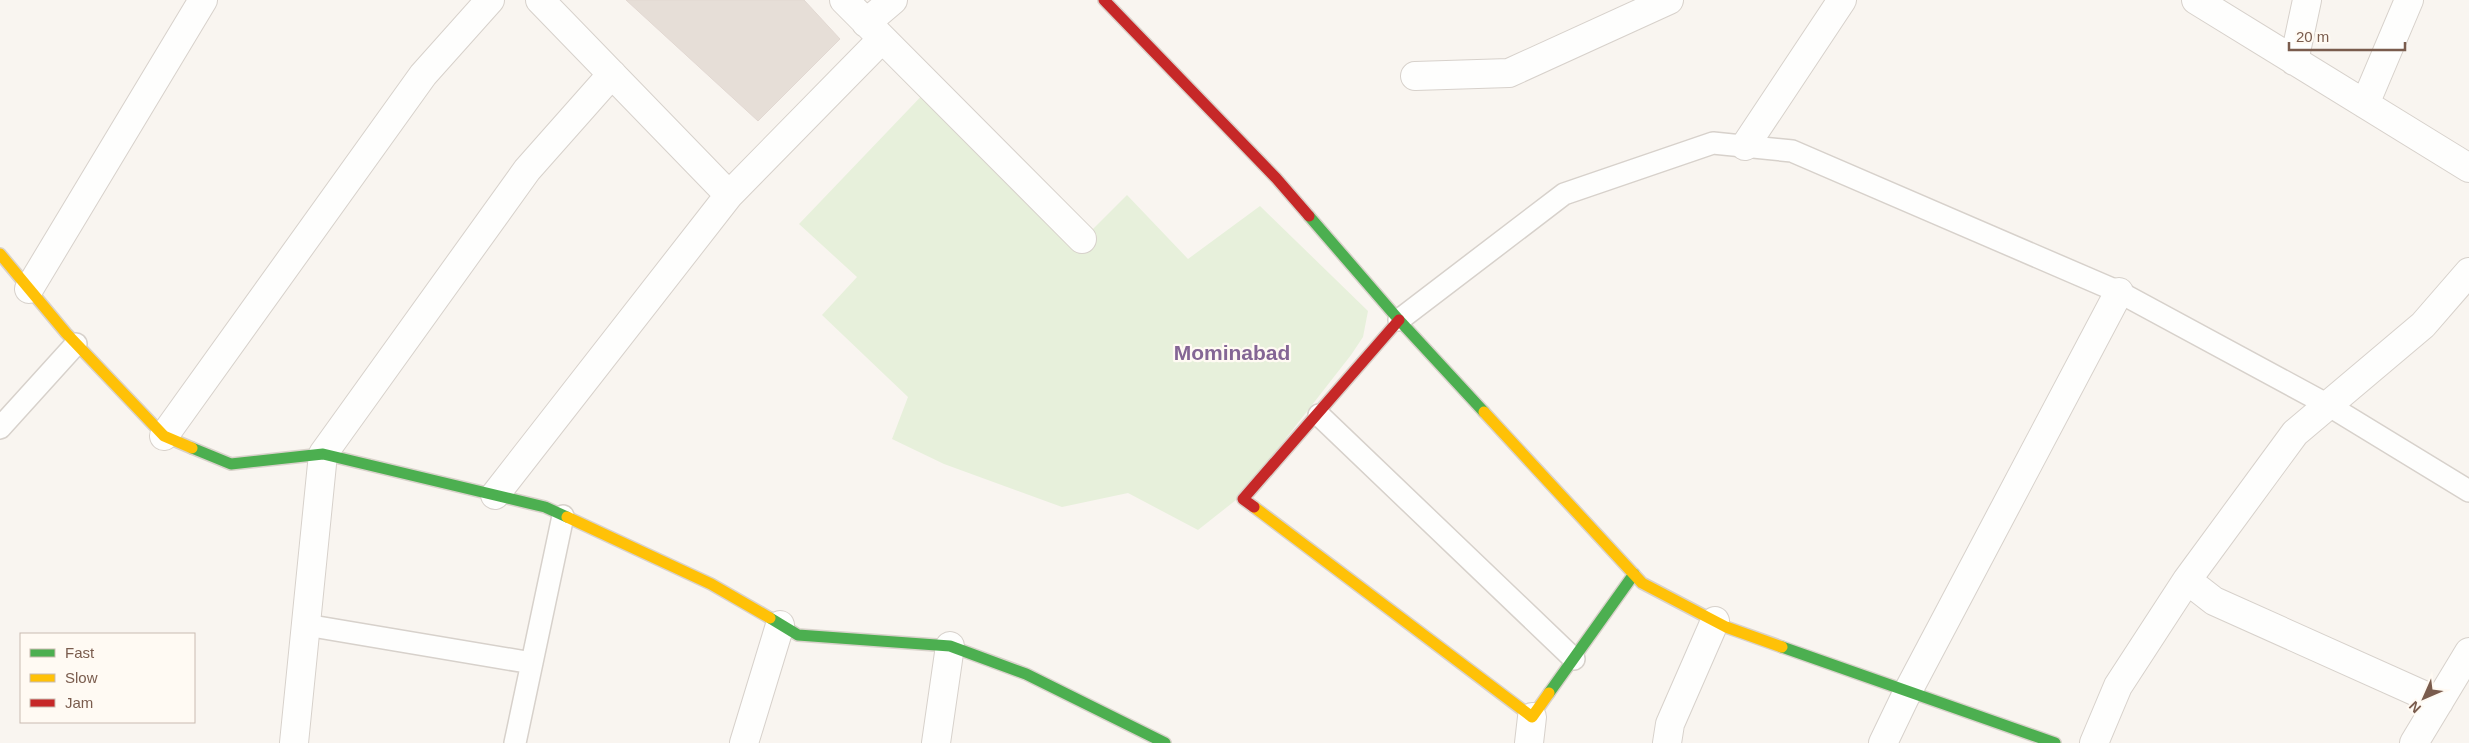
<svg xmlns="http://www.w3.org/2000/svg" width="2469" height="743" viewBox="0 0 2469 743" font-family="Helvetica,sans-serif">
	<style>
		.green { fill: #e7f0db }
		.building { fill: #e6ded7; stroke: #e2d8d2 }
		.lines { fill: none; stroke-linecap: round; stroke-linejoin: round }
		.lane-casing { stroke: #d7d1cb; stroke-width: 24 }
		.street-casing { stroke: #d7d1cb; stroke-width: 30 }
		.fast-casing { stroke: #d9d2cb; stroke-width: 14 }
		.slow-casing { stroke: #d9d2cb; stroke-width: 14 }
		.jam-casing { stroke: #d9d2cb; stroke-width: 14 }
		.lane { stroke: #fefefd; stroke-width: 21 }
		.street { stroke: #fefefd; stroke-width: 28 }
		.fast { stroke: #4caf50; stroke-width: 11 }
		.slow { stroke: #ffc107; stroke-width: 11 }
		.jam { stroke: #c62828; stroke-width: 11 }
		.labels { text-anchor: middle; stroke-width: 4.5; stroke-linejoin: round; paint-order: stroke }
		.district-label { font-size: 21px; font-weight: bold; fill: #846695; stroke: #fffaf3 }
	</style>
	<rect width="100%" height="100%" fill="#f9f5f0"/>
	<!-- green -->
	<path class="green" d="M931,86l151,154 45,-45 61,64 72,-53 108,105 -5,26 -12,18 -110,141 -43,34 -70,-37 -66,14 -118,-43 -52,-25 16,-42 -86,-82 35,-38 -58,-53z"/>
	<!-- building -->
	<path class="building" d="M626,0h178l36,39 -82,82z"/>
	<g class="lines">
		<defs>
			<path id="lane" d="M1399,320l165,-126 149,-51 79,8 327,141 209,113 141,86
				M1319,415l255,244
				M0,428l76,-84
				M306,625l226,38
				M515,743l48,-227"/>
			<path id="street" d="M540,0l189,195
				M844,0l238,239
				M2196,0l273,168
				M866,23l27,-23
				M2294,61l13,-61
				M1415,76l94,-3 160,-73
				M2365,104l44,-104
				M1745,146l97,-146
				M29,289l174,-289
				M164,436l259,-361 67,-75
				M495,495l234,-300 153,-156
				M2187,580l27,21 225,101
				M294,743l29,-289 204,-284 85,-96
				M744,743l36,-118
				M936,743l14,-97
				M1529,743l3,-26
				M1667,743l3,-19 45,-103
				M1883,743l25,-52 211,-399
				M2094,743l24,-57 69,-106 108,-147 128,-108 46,-53
				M2414,743l55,-91"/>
			<path id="fast" d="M1309,216l90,104 85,92
				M192,448l39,16 92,-10 222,53 22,10
				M770,618l28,17 152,11 76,28 139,69
				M1782,647l273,96
				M1549,693l85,-119"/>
			<path id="slow" d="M0,254l66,79 98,103 28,12
				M1484,412l158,171 84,44 56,20
				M1254,507l278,210 17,-24
				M567,517l144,67 59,34"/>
			<path id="jam" d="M1104,0l172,178 33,38
				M1254,507l-11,-8 156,-179"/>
		</defs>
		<!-- lane casing -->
		<use href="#lane" class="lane-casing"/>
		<!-- street casing -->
		<use href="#street" class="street-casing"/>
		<!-- fast casing -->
		<use href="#fast" class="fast-casing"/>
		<!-- slow casing -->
		<use href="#slow" class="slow-casing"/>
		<!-- jam casing -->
		<use href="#jam" class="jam-casing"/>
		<!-- lane -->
		<use href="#lane" class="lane"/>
		<!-- street -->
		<use href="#street" class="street"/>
		<!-- fast -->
		<use href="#fast" class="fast"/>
		<!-- slow -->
		<use href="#slow" class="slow"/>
		<!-- jam -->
		<use href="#jam" class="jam"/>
	</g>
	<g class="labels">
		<!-- district labels -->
		<g class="district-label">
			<text x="1232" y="360">Mominabad</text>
		</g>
	</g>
	<!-- legend -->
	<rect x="20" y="633" width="175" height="90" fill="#fffaf3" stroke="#cabbb1"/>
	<rect x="30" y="649" width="25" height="8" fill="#4caf50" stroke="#cabbb1"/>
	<text x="65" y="658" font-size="15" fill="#7a5c4d">Fast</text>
	<rect x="30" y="674" width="25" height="8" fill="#ffc107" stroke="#cabbb1"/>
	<text x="65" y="683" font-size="15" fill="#7a5c4d">Slow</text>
	<rect x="30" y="699" width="25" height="8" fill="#c62828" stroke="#cabbb1"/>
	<text x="65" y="708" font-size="15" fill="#7a5c4d">Jam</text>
	<!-- north arrow -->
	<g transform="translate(2424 698) rotate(225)" stroke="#fffaf3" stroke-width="4" paint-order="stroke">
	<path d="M0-4L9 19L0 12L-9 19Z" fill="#7a5c4d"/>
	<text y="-8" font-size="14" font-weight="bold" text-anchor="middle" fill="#7a5c4d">N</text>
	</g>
	<!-- scale -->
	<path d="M2289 42v8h116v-8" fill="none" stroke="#7a5c4d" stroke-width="2.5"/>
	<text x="2296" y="42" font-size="15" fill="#7a5c4d" stroke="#fffaf3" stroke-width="4" paint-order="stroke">20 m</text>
</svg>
